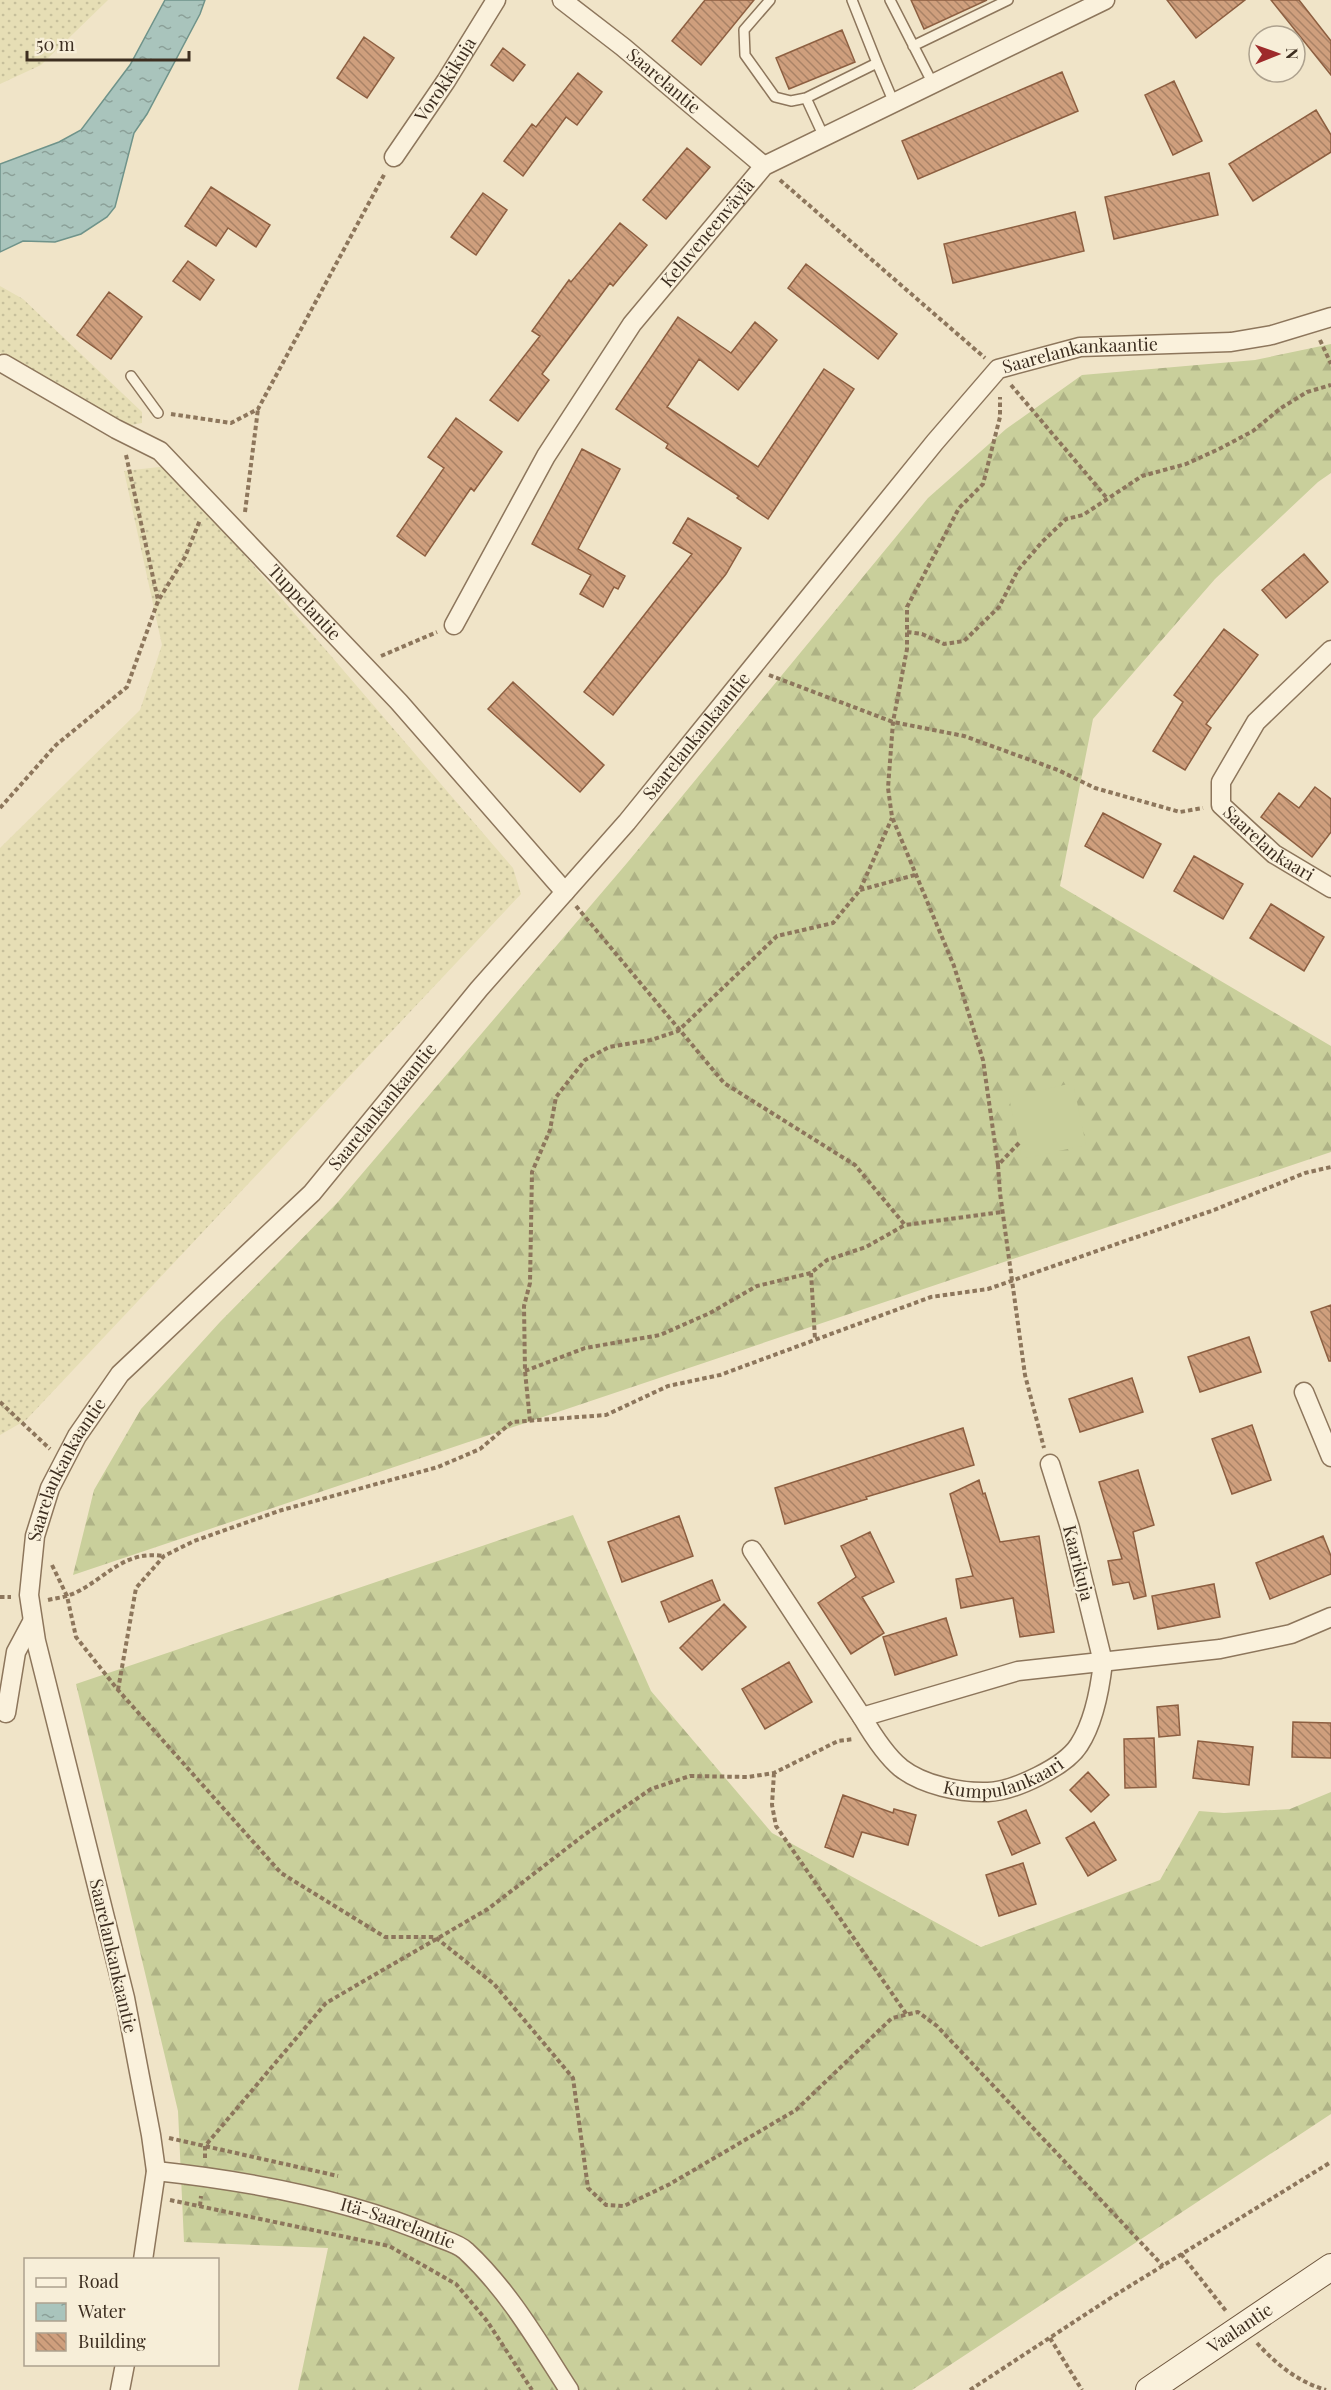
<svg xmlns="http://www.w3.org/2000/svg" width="1331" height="2390" viewBox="0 0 1331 2390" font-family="'Playfair Display',serif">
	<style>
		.farmland { fill: url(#farmland-dots) }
		.forest { fill: url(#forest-firs) }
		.green { fill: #c9cf9b }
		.water { fill: url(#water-ripples); stroke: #6f938a; stroke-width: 1.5 }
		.building { fill: url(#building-back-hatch); stroke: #8d5f41; stroke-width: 1.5 }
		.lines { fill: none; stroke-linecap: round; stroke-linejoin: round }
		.lane-casing { stroke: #8d765c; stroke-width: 12 }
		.street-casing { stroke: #8d765c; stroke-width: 21 }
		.secondary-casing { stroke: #6f573f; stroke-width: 28 }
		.path { stroke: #8d765c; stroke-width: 4; stroke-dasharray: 4.5 3; stroke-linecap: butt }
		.lane { stroke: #faf1dc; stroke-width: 9 }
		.street { stroke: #faf1dc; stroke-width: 18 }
		.secondary { stroke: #faf1dc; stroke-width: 26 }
		.labels { text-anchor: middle; stroke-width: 4.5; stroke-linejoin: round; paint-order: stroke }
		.street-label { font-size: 18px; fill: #3d2e20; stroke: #f7eed8 }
	</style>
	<defs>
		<pattern id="farmland-dots" width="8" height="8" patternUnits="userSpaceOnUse" patternTransform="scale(1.5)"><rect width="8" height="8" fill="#e6deb5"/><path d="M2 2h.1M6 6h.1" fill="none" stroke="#c6bf9b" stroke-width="1.8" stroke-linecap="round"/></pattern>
		<pattern id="forest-firs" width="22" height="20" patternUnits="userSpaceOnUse" patternTransform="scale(1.5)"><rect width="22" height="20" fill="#c9cf9b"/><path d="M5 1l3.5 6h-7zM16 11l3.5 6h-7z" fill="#aeb285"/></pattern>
		<pattern id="water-ripples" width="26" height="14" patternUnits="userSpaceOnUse" patternTransform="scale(1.5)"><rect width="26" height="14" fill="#a9c4bc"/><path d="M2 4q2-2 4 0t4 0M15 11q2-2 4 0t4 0" fill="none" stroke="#8ba098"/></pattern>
		<pattern id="building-back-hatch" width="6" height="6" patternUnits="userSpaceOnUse" patternTransform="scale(1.5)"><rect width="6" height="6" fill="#cf9f7d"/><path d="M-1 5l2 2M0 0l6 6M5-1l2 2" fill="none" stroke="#a98266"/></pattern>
	</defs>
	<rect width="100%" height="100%" fill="#f0e4c8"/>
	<!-- farmland -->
	<path class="farmland" d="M0,0h108l-67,65 -41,19z
		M0,286l23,13 119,113v11l-11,2 -13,-4 -118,-68z
		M168,466l345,402 8,26 -495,526 -26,15v-587l140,-138 22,-65 -38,-174z"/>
	<!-- forest -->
	<path class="forest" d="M1331,344v129l-13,9 -103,97 -122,140 -33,167 271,160v106l-1258,423 21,-85 47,-81 79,-87 118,-120 289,-339 301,-365 78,-69 76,-54 173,-15z
		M573,1515l78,176 121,142 209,114 179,-67 39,-69 25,2 66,-4 41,-17v322l-419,276h-614l30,-142 -144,-6 -6,-131 -102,-427z"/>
	<!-- green -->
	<path class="green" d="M1073,1083l13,62 -64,14 -13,-62z"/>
	<!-- water -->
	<path class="water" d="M165,0h40l-5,14 -53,100 -13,19 -19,74 -8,10 -26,17 -26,8 -32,-1 -23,11v-88l59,-22 22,-12 49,-65z"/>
	<!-- building -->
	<path class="building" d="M705,0h49l-53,65 -29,-24z
		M911,0h76l-63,29z
		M1167,0h78l-49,38z
		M1271,0h28l32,41v34z
		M842,30l13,32 -66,27 -13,-31z
		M364,37l30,21 -27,40 -30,-20z
		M503,48l22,17 -12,16 -22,-16z
		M1062,72l16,39 -160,68 -16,-38z
		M578,73l24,19 -25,33 -11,-8 -43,59 -19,-15 28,-37 4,3z
		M1174,81l28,60 -29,14 -28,-60z
		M1316,110l15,25v17l-78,49 -24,-37z
		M687,148l23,19 -44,52 -23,-19z
		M1209,173l9,42 -104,24 -9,-42z
		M211,187l59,38 -14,22 -28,-19 -12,18 -31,-20z
		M483,193l24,17 -31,45 -25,-18z
		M1075,212l9,39 -131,32 -9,-39z
		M620,223l27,22 -34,41 -3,-3 -68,91 7,6 -31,41 -28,-21 50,-64 -8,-5 37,-51 2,2z
		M188,261l26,19 -14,20 -27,-19z
		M806,264l91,70 -19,25 -90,-71z
		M109,292l33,25 -31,42 -34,-24z
		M678,317l53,36 24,-31 22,18 -39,50 -39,-31 -32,48 91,60 66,-98 30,20 -86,130 -31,-21 2,-2 -73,-48 2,-4 -52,-35z
		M456,418l46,34 -28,39 -3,-3 -46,68 -28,-20 47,-68 -16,-11z
		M582,449l38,20 -42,80 47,27 -7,13 -4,-2 -11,20 -23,-13 11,-19 -59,-31z
		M688,518l53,30 -15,26 -113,141 -29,-23 108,-138 -19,-11z
		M1304,554l24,28 -42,36 -24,-28z
		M1224,629l34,26 -52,69 5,4 -26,42 -32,-19 30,-49 -9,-7z
		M513,682l91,83 -24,27 -92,-83z
		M1315,787l16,12v33l-19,25 -51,-40 18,-24 20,15z
		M1103,813l58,31 -18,34 -58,-32z
		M1194,856l49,28 -20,35 -49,-28z
		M1271,904l53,33 -20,34 -54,-33z
		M1331,1305v56h-2l-18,-49z
		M1249,1337l12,35 -61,20 -12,-35z
		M1132,1378l11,34 -63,20 -11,-33z
		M1252,1425l19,55 -39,14 -20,-55z
		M963,1428l11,37 -108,32 1,2 -82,25 -10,-36z
		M1138,1470l16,55 -21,7 13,64 -12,3 -5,-17 -16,3 -5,-24 14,-2 -23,-77z
		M979,1480l4,14 2,-1 15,49 39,-6 15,96 -34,5 -7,-39 -52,10 -5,-29 17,-3 -23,-82z
		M679,1516l14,40 -71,26 -14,-40z
		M870,1532l24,50 -32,15 22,36 -33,21 -33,-51 38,-26 -15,-31z
		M1323,1536l8,20v18l-61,25 -14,-36z
		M712,1580l8,20 -51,22 -8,-20z
		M1214,1584l6,33 -62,12 -6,-33z
		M724,1604l22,23 -44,43 -22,-22z
		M946,1618l11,37 -62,20 -12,-38z
		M789,1662l23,40 -47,27 -23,-40z
		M1178,1705l2,30 -21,2 -2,-30z
		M1293,1722l38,1v35l-39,-1z
		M1154,1738l2,49 -31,1 -1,-49z
		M1198,1741l55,6 -4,38 -56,-7z
		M1088,1772l21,23 -18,17 -21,-22z
		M843,1795l50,18 1,-4 22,6 -8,30 -46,-13 -9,25 -28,-10z
		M1026,1810l14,33 -28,12 -14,-33z
		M1094,1822l22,38 -28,16 -22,-38z
		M1023,1863l13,41 -37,12 -13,-41z"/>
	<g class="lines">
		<defs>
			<path id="lane" d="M770,0l-26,30 1,25 30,42 16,4 15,-3 71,-35 -25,-63
				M890,0l43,84
				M913,46l95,-46
				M877,63l17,40
				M806,98l18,39
				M131,376l27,37"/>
			<g id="street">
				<path id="s1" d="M562,0l61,47 141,119"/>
				<path id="s2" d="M394,157l52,-76 50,-81"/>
				<path id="s3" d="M4,364l112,65 44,22 239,251 166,190"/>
				<path id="s4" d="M454,625l92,-169 86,-132 132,-158 341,-166"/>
				<path id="s5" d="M1331,650l-75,72 -35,60v23l53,49 57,34"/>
				<path d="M1304,1392l27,65"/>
				<path d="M752,1550l110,167 156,-46 202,-22 71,-15 40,-17"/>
				<path d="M6,1713l10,-61 16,-30"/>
				<path id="s6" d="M862,1717c10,17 23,38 39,51 22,17 59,25 87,24 26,-1 77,-25 91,-47 15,-23 21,-56 24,-83l-33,-134 -20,-64"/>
				<path id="s7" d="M156,2171c93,10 192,28 278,65 10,4 25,8 32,15 43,40 72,91 103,139"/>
				<path id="s8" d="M143,2260l13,-89 -5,-36 -26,-137 -89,-357 -7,-46 6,-59 15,-48 27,-52 43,-62 192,-181 167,-204 148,-167 308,-380 63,-73 82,-22 151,-5 41,-7 59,-18"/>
				<path d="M120,2390l5,-26"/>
			</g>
			<g id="secondary">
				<path id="s9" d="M1149,2390l182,-123"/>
			</g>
		</defs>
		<!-- lane casing -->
		<use href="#lane" class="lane-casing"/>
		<!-- street casing -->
		<use href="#street" class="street-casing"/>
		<!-- secondary casing -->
		<use href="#secondary" class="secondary-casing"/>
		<!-- path -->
		<path class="path" d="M780,180l205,178
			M1320,340l11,24
			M1011,385l95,112
			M171,414l60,9 27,-14 127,-236
			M126,455l32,145
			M245,512l13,-103
			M907,632l15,2 22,10 20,-3 35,-34 19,-37 24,-28 24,-23 17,-4 59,-39 44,-12 33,-15 34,-18 28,-23 26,-16 24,-7
			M381,656l56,-24
			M769,675l124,47 71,14 94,34 37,18 85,24 23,-4
			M0,808l56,-63 71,-58 31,-86 27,-44 15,-37
			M860,890l55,-15
			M576,906l148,177 131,82 50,60 97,-13
			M1019,1143l-21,22 2,28 25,182 19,73
			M998,1165l-15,-105 -29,-94 -62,-149 -4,-29 5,-66 14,-73v-42l52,-99 24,-24 17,-67v-20
			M811,1273l4,66
			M525,1371l60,-23 75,-13 50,-22 47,-27 54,-13 16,-13 39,-13 39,-22
			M0,1402l50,47
			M530,1421l-5,-50 -1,-65 6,-23 2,-111 18,-42 6,-33 29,-37 24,-13 42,-7 27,-9 99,-95 56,-13 27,-33 32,-72
			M52,1565l15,31 9,41 42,53 163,183 104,64h50l59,47 79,94 15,110 18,17 18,1 46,-22 126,-74 96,-92 26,-6 19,14 226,240
			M0,1597h11
			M48,1600c9,-2 18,-3 27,-7 31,-15 49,-43 88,-37
			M118,1690l18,-102 28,-32 30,-15 88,-31 156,-43 42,-18 32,-27 94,-7 62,-29 52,-11 211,-78 57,-8 226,-79 91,-37 26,-6
			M774,1773l-2,32 4,21 131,189
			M169,2138l169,38
			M205,2158v-12l121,-143 162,-94 96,-74 67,-46 39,-13 58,1 26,-4 64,-32 16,-2
			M170,2200l219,46 67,38 31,37 45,69
			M200,2206l1,-10
			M1181,2254l45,57
			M1050,2338l32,52
			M1257,2343c19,21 41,39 69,47
			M970,2390l142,-93 219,-135"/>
		<!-- lane -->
		<use href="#lane" class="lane"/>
		<!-- street -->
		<use href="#street" class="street"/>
		<!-- secondary -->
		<use href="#secondary" class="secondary"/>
	</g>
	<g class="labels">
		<!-- street labels -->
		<g class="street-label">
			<text dy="6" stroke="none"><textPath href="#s2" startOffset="93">Vorokkikuja</textPath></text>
			<text dy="6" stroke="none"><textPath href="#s1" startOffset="130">Saarelantie</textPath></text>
			<text dy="6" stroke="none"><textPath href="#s4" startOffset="468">Keluveneenväylä</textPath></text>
			<text dy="6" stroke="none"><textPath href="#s8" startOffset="2344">Saarelankankaantie</textPath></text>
			<text dy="6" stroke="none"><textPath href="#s3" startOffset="388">Tuppelantie</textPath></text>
			<text dy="6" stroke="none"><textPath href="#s8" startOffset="1785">Saarelankankaantie</textPath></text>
			<text dy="6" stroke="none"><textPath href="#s5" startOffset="258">Saarelankaari</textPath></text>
			<text dy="6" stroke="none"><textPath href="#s8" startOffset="1299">Saarelankankaantie</textPath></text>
			<text dy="6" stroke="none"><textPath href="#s8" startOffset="813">Saarelankankaantie</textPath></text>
			<text transform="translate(1078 1563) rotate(76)" y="6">Kaarikuja</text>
			<text dy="6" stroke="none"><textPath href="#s6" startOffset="174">Kumpulankaari</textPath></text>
			<text transform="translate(113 1956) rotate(77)" y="6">Saarelankankaantie</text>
			<text dy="6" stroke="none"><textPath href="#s7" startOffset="248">Itä-Saarelantie</textPath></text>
			<text dy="6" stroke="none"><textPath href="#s9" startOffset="110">Vaalantie</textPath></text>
		</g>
	</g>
	<!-- legend -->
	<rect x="24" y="2258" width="195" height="108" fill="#f7eed8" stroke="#ada18e" stroke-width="1.5"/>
	<rect x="36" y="2278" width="30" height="9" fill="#faf1dc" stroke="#ada18e" stroke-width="1.5"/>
	<text x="78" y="2288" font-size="18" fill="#3d2e20">Road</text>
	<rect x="36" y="2303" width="30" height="18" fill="url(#water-ripples)" stroke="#ada18e" stroke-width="1.5"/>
	<text x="78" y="2318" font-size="18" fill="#3d2e20">Water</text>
	<rect x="36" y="2333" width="30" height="18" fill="url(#building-back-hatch)" stroke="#ada18e" stroke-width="1.5"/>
	<text x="78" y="2348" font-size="18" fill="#3d2e20">Building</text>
	<!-- north arrow -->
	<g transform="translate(1277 54) rotate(89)"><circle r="28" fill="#f7eed8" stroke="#ada18e" stroke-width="1.5"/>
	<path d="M0-4.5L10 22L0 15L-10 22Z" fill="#9e2a2b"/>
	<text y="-9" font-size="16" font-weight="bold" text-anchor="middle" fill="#3d2e20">N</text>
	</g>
	<!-- scale -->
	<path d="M27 51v9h162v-9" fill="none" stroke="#3d2e20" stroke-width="3"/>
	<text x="36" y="51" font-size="18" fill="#3d2e20" stroke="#f7eed8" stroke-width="4.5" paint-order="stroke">50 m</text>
</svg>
